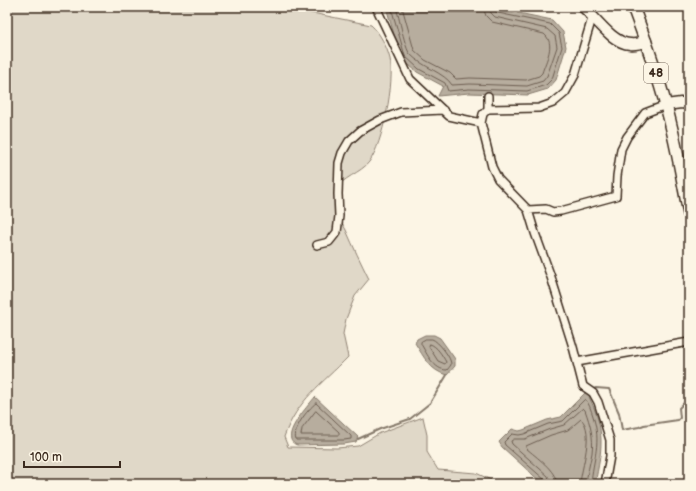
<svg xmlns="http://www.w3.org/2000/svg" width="696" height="491" viewBox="0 0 696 491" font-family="'Balsamiq Sans',sans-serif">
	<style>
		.green { fill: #e0d8c8; stroke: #8e8173 }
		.water { fill: #b7ad9e; stroke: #85796b }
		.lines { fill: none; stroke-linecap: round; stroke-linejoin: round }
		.shore { stroke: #6d5e51; stroke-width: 1 }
		.stream { stroke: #85796b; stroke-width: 2 }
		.street-casing { stroke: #3b2a1e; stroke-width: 10 }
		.secondary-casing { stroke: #3b2a1e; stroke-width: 13 }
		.primary-casing { stroke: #3b2a1e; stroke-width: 14 }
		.street { stroke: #fcf5e5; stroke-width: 7 }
		.secondary { stroke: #fcf5e5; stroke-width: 10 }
		.primary { stroke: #fcf5e5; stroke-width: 11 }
		.labels { text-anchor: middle; stroke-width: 3.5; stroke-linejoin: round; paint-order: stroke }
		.shield { fill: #fcf5e5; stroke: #75675a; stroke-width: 1 }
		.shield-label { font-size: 12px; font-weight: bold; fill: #3b2a1e }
	</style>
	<rect width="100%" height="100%" fill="#fcf5e5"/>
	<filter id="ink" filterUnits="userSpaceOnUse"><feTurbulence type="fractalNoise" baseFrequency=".025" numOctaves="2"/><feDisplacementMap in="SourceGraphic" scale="8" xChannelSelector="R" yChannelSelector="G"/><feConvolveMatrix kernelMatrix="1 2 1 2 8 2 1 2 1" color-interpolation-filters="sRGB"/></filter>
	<g filter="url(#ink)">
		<!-- green -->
		<path class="green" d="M7,7h283l17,5 64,13c9,8 16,22 19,34 5,22 -7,85 -21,103 -7,10 -29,17 -32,27 -1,5 -1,16 -1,21 2,7 7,14 10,20 7,16 15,33 23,49l-14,17 -9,23 -3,15 5,23c-26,27 -51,43 -64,80l4,10 49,1 21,-2 22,-13 43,-16 4,18v17l11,18 38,3 15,7 -3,4h-481z"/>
		<!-- water -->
		<path class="water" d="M386,7h104l62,13 11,12 3,15 -10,33 -8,9 -20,6 -59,-2 -31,3 5,-10 -26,-14 -16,-14z
			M425,335h9l6,3 15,21v7l-8,9c-17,-4 -23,-18 -32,-32l2,-4z
			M587,391l4,3 -2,3c17,34 13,52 6,87h-52l-41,-37 -3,-5 13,-13 7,2 4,-1 24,-10 14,-3z
			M315,397l43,40 -2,5 -12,2 -47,1c-20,-7 12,-40 18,-48z"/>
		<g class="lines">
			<!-- shore -->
			<path class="shore" d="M391,7l14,49 14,13 26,14 3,8 21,-2 58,2 19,-6 6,-6 10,-32 -3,-14 -9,-9 -52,-11 -3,-2 -1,-4
				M396,7c3,9 9,42 14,47 12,13 35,19 42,31l18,-1 57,2 16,-5 4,-5 10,-29 -2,-11 -8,-7 -52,-12 -4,-4 -2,-6
				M402,7l12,43 11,10 25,13 6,6 14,-1 56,2 13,-4 3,-3c4,-13 14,-29 2,-39l-52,-12 -6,-6 -3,-9
				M426,339c0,0 6,0 6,0 6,2 20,19 19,26 -1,1 -3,4 -4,5 -13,0 -20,-16 -26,-26v-2z
				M430,344c7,2 12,11 16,18l-1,2 -7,-3 -9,-14z
				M316,403l35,33v3l-7,1h-48c-4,-11 11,-30 20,-37z
				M316,411l23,21v3h-38l1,-6z
				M546,484l-1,-4 -40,-35 -1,-3 8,-8 7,1 5,-1 24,-10 15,-3 22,-22c4,4 6,11 8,17 9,28 0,41 -2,68
				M551,484l-3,-8 -36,-32 -1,-3 3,-2h11l25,-10 14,-4 19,-17 2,2c5,14 9,27 7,43 -2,10 -5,21 -6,31
				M557,484c-1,-14 -21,-27 -31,-36v-2l25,-11 17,-5 13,-11c14,13 0,49 -1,65"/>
			<!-- stream -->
			<path class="stream" d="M592,390l4,-2 13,1 10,24 3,17 17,-3 5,-2 34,-5 2,-2 -1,-10 7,-7 3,-21
				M358,439l22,-10 30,-10 20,-16 17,-28"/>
			<defs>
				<path id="street" d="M376,7l34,72 39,37 32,7
					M593,15l-18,60 -10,18 -12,10 -14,5 -51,1 -5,5 -2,9 11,44 6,12 30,31 7,23 16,44 22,70 10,39 10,7 5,9 12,38v16l-5,28
					M488,109v-13
					M528,210l18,-1 7,3 8,-1 55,-15 1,-20 4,-27 6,-12 18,-24 21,-8
					M317,245l12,-3 8,-10 2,-16 -1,-22 1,-31 3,-10 7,-12 11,-10 20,-11 21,-8 42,-2
					M577,362l112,-20"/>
				<path id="secondary" d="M583,7c13,11 29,36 47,37 6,1 11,-1 16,-3
					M666,105l15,-2 8,1"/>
				<path id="primary" d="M633,7c12,32 24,65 33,99 10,35 16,72 23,108"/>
			</defs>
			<!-- street casing -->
			<use href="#street" class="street-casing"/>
			<!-- secondary casing -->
			<use href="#secondary" class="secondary-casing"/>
			<!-- primary casing -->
			<use href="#primary" class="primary-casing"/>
			<!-- street -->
			<use href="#street" class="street"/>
			<!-- secondary -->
			<use href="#secondary" class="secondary"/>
			<!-- primary -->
			<use href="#primary" class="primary"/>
		</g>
	</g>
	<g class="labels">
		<!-- shield labels -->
		<rect class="shield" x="644" y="63" width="24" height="20" rx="3"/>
		<g class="shield-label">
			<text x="656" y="77">48</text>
		</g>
	</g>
	<!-- margin -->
	<rect width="696" height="491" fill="none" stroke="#fcf5e5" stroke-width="24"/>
	<rect x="12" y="12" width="672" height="467" fill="none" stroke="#3b2a1e" stroke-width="1.5" filter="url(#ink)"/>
	<!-- scale -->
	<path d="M24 461v6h96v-6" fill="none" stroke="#3b2a1e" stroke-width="2"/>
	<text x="30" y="461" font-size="12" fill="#3b2a1e" stroke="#fcf5e5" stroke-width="3" paint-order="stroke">100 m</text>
</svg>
